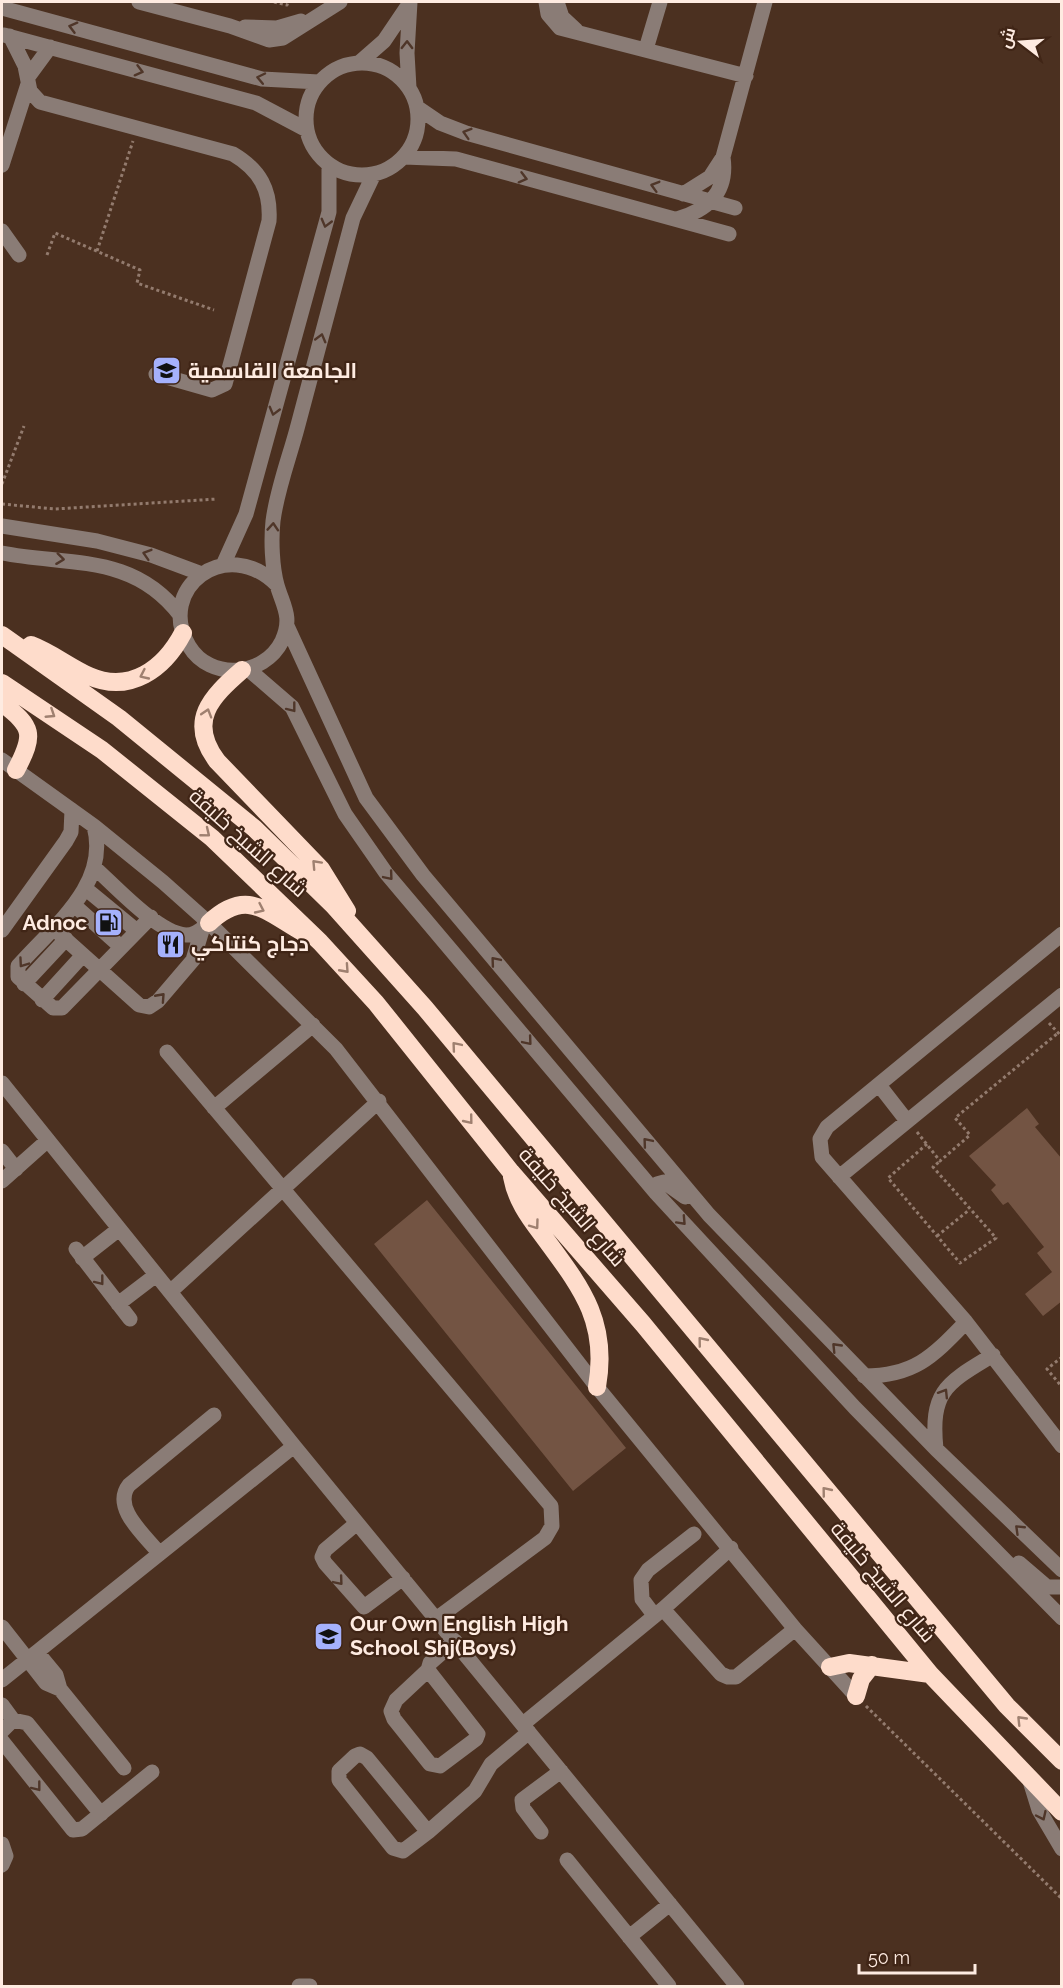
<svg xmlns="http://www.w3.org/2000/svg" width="1063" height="1988" viewBox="0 0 1063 1988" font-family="Raleway,Cairo,sans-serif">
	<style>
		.building { fill: #735443 }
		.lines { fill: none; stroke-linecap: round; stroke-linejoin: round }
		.path { stroke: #937b6e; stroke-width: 3; stroke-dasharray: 3 3; stroke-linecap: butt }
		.minor { stroke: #8a7c76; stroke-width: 15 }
		.highway { stroke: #fedccb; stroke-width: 18 }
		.oneway { stroke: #4f3629 }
		.oneway2 { stroke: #9f8070 }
		.labels { text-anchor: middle; stroke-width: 4.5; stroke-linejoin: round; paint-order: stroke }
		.poi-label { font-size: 21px; font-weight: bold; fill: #feebe1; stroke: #402516; text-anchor: start }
		.street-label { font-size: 21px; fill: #feebe1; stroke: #402516 }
	</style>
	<rect width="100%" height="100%" fill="#4b3020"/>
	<!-- building -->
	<path class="building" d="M1027,1108l12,16 -4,3 27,32v142l-19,15 -18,-22 27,-22 -15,-19 7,-6 -36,-45 -5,3 -12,-15 5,-5 -27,-29z
		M427,1200l199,248 -53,43 -199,-247z"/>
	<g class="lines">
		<!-- path -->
		<path class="path" d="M274,2l13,3 1,-3
			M97,251l36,-110
			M47,255l8,-22 85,37 -3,13 77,27
			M2,484l22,-58
			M2,504l53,5 162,-10
			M1049,1023l13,14
			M917,1132l23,29 30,-26 -15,-17 103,-85
			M927,1144l-39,34 72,85 36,-25 -63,-71 7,-6
			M937,1236l32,-26
			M1062,1357l-15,12 15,18
			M866,1706l196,193"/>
		<!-- minor -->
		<path class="minor" d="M139,2l91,24 39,14 14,-2 57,-36
			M546,2l2,12 12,14 186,48
			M557,2l5,15 14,13
			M2,8l260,71 57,3
			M245,27l32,1 24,-7
			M4,35l252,68 51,27
			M10,36l15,30 5,25 10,11 193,52c27,16 38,36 36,67l-44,163 -13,6 -56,-16
			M646,49l14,-47
			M360,62l24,-21 23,-34
			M306 119a56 56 0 1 1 112 0a56 56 0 1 1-112 0Z
			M28,77l22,-30
			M409,88l-2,-35 3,-51
			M418,108l22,15 26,10 269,75
			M404,157l52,2 273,75
			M2,165l26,-81
			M683,194l27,-17 13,-20 42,-155
			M677,219c31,-9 51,-27 46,-62
			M2,231l17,24
			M2,526l95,15 54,14 51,19
			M2,553c67,13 131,0 178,62
			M223,565l23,-51 83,-302v-47
			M277,585c-51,-51 -122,4 -88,61 21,35 75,31 93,-5 11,-24 1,-35 -5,-56 -5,-18 -6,-45 -4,-64 4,-32 17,-65 25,-96 19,-69 37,-138 55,-207l21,-44
			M287,626l79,172 57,77 286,340 227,234 126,121
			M248,669l44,38 53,107 41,59 270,320 199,215 207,210
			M2,760l92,66 69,56 46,41 127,126 261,338 198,242 61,67
			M94,826c16,59 -41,100 -76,140v11l35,31h9l89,-91
			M95,868c20,18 64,66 91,67 9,0 14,-5 21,-10
			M86,889l51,42
			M74,905l47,42
			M53,928l86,77 10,2 9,-6 35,-41 10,-33
			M2,930l64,-89 5,-9 1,-22
			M1062,934l-235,193 -7,12 2,18 144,165 96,124
			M24,984l42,-45
			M42,1000l41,-45
			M167,1052l384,454 1,20 -7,12 -109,81
			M2,1083l292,363 443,540
			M879,1085l28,36
			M214,1108l99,-83
			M2,1151l14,18
			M839,1177l223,-182
			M2,1181l46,-41
			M656,1193l1,-9 7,-2 21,15
			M76,1249l54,70
			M82,1258l37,-29
			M170,1292l209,-191
			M118,1304l38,-29
			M864,1376c51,0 69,-20 102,-54
			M936,1449c-6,-59 11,-66 57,-94
			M357,1523l-32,27 -3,7 3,6 39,44 39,-29
			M159,1553c-13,-17 -48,-45 -30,-68l85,-70
			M1019,1563l28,24h15
			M663,1609l58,65 7,3h8l59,-48
			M654,1615l-12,-16 -1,-19 7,-10 46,-36
			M2,1627l44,56 14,6
			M37,1652l19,23 4,14 64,79
			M428,1670l50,64 -2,5 -36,27 -10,-2 -36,-45 -3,-8 5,-11z
			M428,1670l2,-7 25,-22
			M2,1680l292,-234
			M2,1705l11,15
			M523,1724l140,-115 68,-61
			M2,1731l11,-11 14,3 74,91
			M2,1741l71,89 9,-1 70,-57
			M360,1754l7,4 61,74 -25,19 -10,-3 -54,-68v-9l16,-15z
			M1030,1781l9,29 23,39
			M428,1832l47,-41 16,-27 38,-32
			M541,1832l-18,-24 -1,-8 39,-29
			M2,1844l4,12 -4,9
			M567,1860l102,126
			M629,1937l41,-33
			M299,1986h11"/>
		<!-- highway -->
		<path class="highway" d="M2,635l117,83 135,110 79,77 92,103 582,698 55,55
			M31,645c21,8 38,22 58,31 41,18 75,-7 94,-43
			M242,670c-31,27 -55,51 -25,91l104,108 26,42
			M2,683l100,67 110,88 108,104 56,61 135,169 132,152 287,350 132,138
			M2,703c31,24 33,31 14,67
			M209,923c38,-36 57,-11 95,10
			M512,1177c4,22 16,39 29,56 38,52 68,86 56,154
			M830,1667l19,-4 81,11
			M856,1696l5,-17 11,-14"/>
	</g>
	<!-- one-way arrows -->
	<defs><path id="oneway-chevron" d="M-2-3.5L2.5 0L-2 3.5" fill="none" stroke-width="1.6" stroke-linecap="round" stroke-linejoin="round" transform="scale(1.5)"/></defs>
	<g class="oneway">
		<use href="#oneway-chevron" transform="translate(73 27) rotate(-165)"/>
		<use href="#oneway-chevron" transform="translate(407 45) rotate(-89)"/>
		<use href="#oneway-chevron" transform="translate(139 71) rotate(15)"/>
		<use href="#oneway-chevron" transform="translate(261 78) rotate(-168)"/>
		<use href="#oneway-chevron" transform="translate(467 133) rotate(-163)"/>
		<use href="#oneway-chevron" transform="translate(523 178) rotate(15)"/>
		<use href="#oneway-chevron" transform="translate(655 186) rotate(-164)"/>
		<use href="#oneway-chevron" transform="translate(326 223) rotate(105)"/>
		<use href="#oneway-chevron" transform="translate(321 338) rotate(-75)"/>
		<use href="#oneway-chevron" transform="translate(274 411) rotate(105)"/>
		<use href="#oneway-chevron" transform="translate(273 527) rotate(-86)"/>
		<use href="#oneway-chevron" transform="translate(147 554) rotate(-163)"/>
		<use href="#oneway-chevron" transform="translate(60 559) rotate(7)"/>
		<use href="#oneway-chevron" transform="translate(292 708) rotate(52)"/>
		<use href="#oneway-chevron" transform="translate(389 876) rotate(50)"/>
		<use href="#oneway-chevron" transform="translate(495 961) rotate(-130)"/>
		<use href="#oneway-chevron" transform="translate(23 963) rotate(125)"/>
		<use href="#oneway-chevron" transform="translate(161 997) rotate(-48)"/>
		<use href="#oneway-chevron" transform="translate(528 1041) rotate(50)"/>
		<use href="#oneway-chevron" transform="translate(647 1142) rotate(-130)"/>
		<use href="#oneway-chevron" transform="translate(682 1221) rotate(47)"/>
		<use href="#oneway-chevron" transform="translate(100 1281) rotate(52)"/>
		<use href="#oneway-chevron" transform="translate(836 1347) rotate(-134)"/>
		<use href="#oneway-chevron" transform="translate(944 1393) rotate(-58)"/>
		<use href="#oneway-chevron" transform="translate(1019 1529) rotate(-136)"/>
		<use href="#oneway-chevron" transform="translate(339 1581) rotate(50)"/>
		<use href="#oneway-chevron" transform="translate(37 1787) rotate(52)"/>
		<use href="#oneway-chevron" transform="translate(1042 1816) rotate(65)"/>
	</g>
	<g class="oneway2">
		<use href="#oneway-chevron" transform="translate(144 675) rotate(155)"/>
		<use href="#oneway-chevron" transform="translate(207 713) rotate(-73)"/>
		<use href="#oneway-chevron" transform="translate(51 714) rotate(33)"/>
		<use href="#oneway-chevron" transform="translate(206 833) rotate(39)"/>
		<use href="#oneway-chevron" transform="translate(316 864) rotate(-133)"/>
		<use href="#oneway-chevron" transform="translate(260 909) rotate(25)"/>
		<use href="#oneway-chevron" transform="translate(345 969) rotate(48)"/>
		<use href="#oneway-chevron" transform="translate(456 1046) rotate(-130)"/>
		<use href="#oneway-chevron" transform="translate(469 1120) rotate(51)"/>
		<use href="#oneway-chevron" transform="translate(535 1225) rotate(54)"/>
		<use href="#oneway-chevron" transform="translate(702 1341) rotate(-129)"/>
		<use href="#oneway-chevron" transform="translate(826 1491) rotate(-129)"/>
		<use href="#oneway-chevron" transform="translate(1021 1720) rotate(-134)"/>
	</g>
	<!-- icons -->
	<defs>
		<symbol id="university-square" viewBox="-11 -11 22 22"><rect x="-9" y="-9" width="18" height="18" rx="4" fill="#a5b1fc" stroke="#402516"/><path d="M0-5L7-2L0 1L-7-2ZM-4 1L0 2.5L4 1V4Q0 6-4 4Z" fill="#111"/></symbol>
		<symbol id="fuel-square" viewBox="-11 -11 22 22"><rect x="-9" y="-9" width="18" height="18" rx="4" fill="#a5b1fc" stroke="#402516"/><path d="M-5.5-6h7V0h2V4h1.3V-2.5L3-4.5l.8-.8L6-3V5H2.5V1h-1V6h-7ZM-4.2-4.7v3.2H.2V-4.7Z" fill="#111"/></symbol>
		<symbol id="restaurant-square" viewBox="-11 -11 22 22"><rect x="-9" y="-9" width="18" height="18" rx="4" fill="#a5b1fc" stroke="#402516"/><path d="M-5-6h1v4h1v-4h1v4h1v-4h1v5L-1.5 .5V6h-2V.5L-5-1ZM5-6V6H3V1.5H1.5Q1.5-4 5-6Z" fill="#111"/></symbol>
		<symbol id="school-square" viewBox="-11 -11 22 22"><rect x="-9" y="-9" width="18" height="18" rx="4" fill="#a5b1fc" stroke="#402516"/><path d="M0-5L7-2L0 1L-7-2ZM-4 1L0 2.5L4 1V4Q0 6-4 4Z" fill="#111"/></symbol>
	</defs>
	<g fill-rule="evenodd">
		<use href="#university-square" x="150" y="354" width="33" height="33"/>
		<use href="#fuel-square" x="92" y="906" width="33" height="33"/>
		<use href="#restaurant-square" x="154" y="928" width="33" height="33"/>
		<use href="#school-square" x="312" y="1620" width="33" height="33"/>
	</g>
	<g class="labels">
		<!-- poi labels -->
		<g class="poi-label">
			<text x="188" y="378">الجامعة القاسمية</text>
			<text x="87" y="930" text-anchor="end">Adnoc</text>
			<text x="191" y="951">دجاج كنتاكي</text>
			<text x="350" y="1631">Our Own English High<tspan x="350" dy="24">School Shj(Boys)</tspan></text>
		</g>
		<!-- street labels -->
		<g class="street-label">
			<text transform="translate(248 843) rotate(42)" y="7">شارع الشيخ خليفة</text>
			<text transform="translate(572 1207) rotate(49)" y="7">شارع الشيخ خليفة</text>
			<text transform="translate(883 1582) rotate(50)" y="7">شارع الشيخ خليفة</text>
		</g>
	</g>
	<!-- border -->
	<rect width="1063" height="1988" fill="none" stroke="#feebe1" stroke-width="6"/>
	<!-- north arrow -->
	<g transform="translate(1021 42) rotate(287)" stroke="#402516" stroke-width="4.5" paint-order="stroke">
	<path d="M0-4.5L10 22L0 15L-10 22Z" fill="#feebe1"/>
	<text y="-9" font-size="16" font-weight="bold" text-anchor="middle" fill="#feebe1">ش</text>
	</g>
	<!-- scale -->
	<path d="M859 1964v9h116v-9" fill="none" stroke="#feebe1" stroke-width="3"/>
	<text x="868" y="1964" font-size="18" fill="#feebe1" stroke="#402516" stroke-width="4.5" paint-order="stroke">50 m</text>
</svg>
